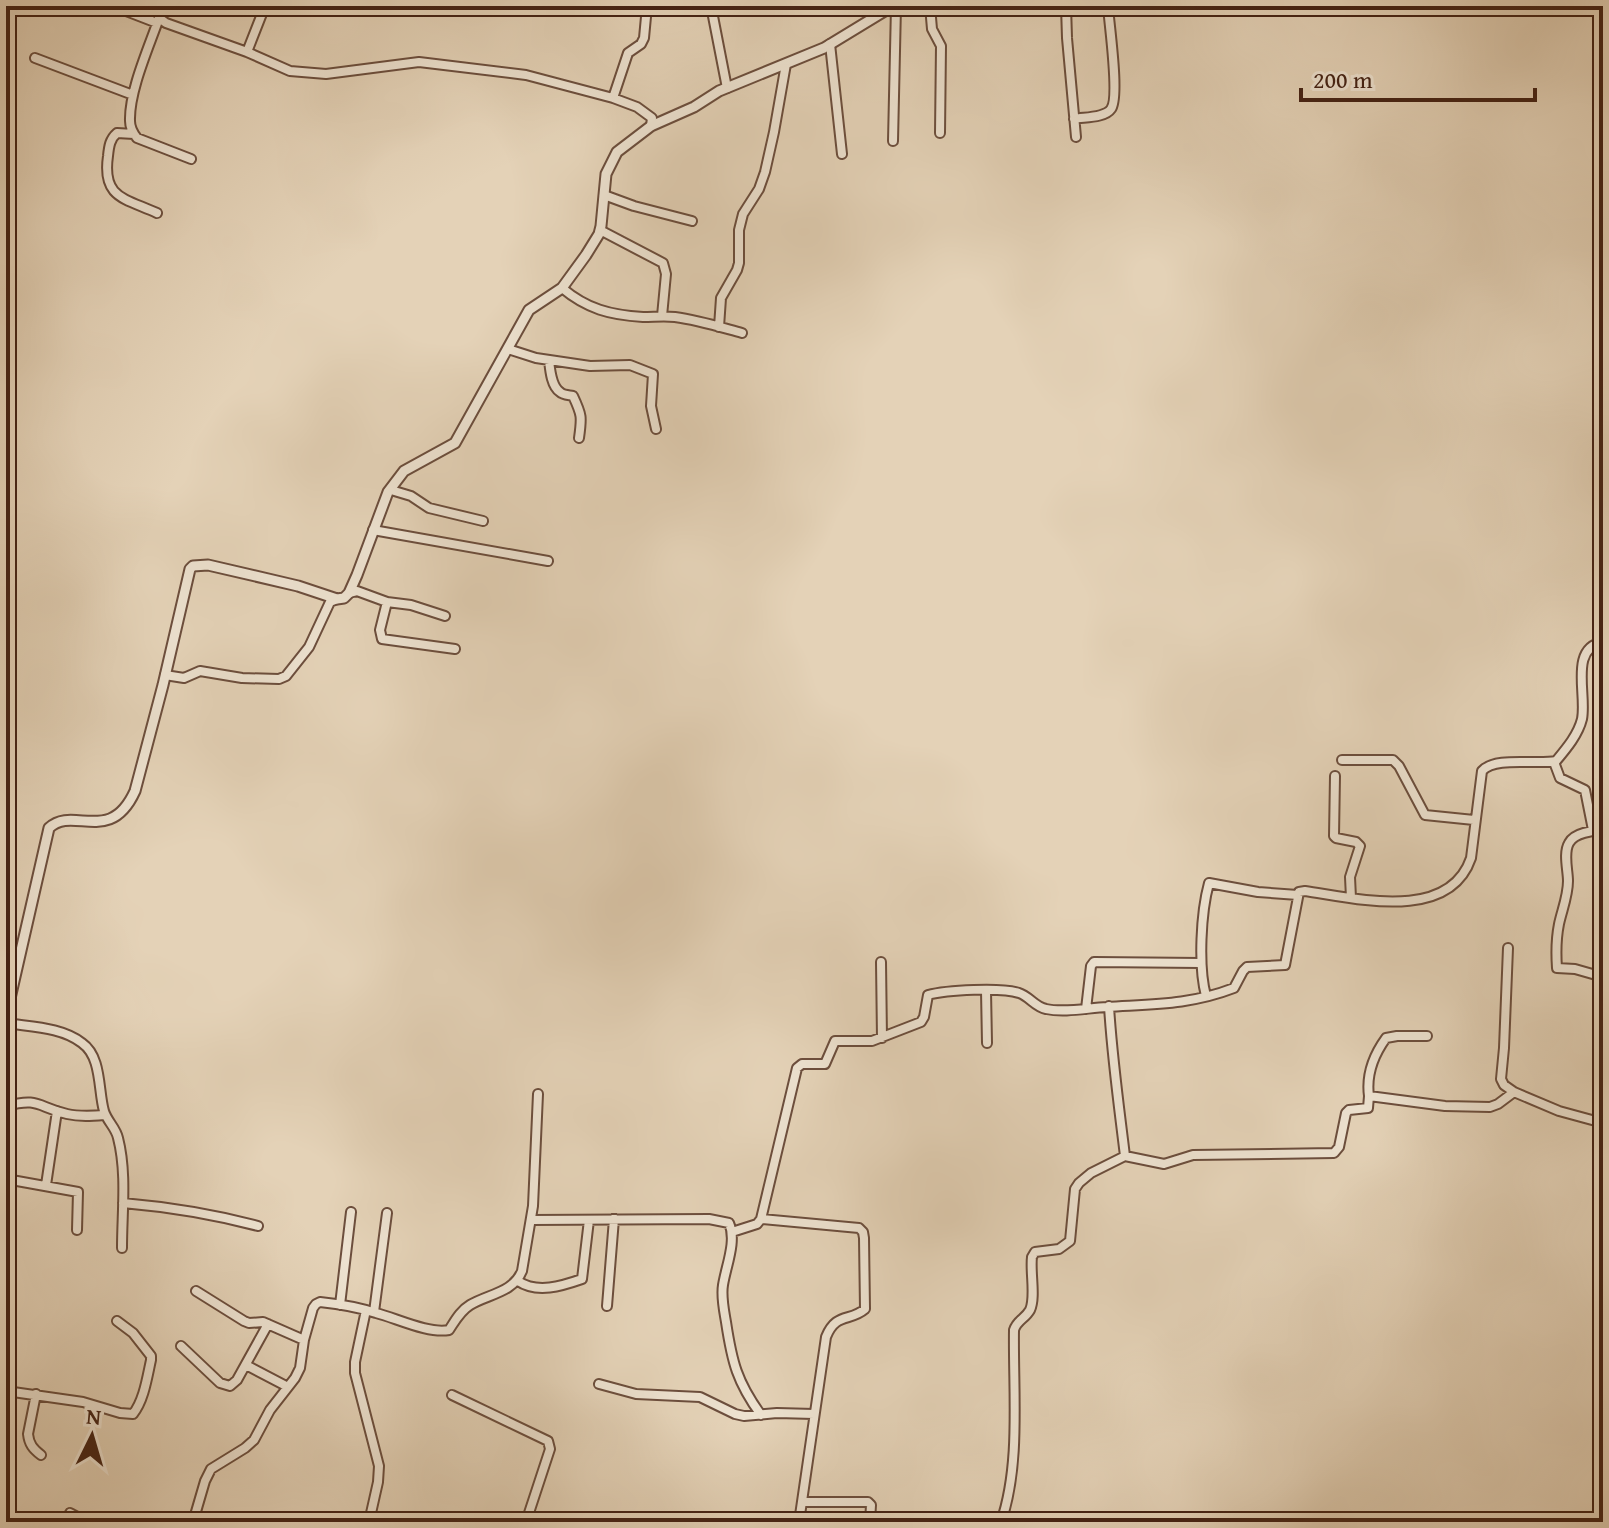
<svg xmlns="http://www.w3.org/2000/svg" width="1609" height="1528" viewBox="0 0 1609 1528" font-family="'Gentium Book Plus',serif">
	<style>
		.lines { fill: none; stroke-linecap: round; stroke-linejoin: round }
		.minor-casing { stroke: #6c4e3d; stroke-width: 12 }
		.tertiary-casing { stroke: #6c4e3d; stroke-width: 13 }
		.minor { stroke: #ede2d0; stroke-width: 8 }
		.tertiary { stroke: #ede2d0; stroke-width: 9 }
	</style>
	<rect width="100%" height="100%" fill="#e4d2b7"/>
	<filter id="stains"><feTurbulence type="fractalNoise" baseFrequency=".0025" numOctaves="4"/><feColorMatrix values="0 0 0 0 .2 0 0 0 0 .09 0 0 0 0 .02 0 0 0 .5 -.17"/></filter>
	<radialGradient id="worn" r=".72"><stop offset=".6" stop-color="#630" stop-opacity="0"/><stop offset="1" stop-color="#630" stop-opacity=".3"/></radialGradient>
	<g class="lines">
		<defs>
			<path id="minor" d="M113,6l44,17
				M160,6l-1,12 7,5 81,29 43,19 36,3 93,-12 107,13 87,23 24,9 15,11 -1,8
				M711,6l16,82
				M930,6l2,23 9,17 -1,87
				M1066,6l1,32 9,99
				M159,18c-10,29 -30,73 -29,103 0,7 3,12 7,17l54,21
				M830,44l12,110
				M247,52l18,-46
				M35,58l98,37
				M613,98l15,-45 13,-9 3,-6 3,-32
				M1074,119c10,-2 31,-1 37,-10 9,-12 -2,-85 -3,-103
				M134,134l-17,-1c-7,6 -8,13 -9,23 -6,42 16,42 49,57
				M893,141l3,-135
				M604,195l30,11 58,15
				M600,230l63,33 3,11 -4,42
				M562,288c25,21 48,27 81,29 11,0 21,-1 32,0 23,3 45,10 67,16
				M719,327l2,-29 16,-28 2,-7v-33l4,-16 16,-25 6,-17 9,-40 12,-68
				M508,349l28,9 54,8 40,-1 23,9 -2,32 5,23
				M549,360c1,9 2,26 11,32 3,3 8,3 13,4 9,19 9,21 6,42
				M391,490l20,6 18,12 54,13
				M373,530l175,31
				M349,593l8,-2 30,11 24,3 34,11
				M387,602l-7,28 2,9 73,10
				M165,675l19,3 16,-7 42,7 37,1 7,-3 23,-29 21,-45 7,-3
				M1342,760h51l6,6 26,49 49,5
				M1554,762l6,16 25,12 8,40
				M1335,776l-1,60 2,2 20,4 4,4 -10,31 1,21
				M1603,831c-10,-1 -29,2 -34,12 -6,10 -1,27 -1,38 0,15 -6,29 -9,43 -3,15 -3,30 -2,44l18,1 28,8
				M1508,948l-4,100 -3,31 3,6 10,7
				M881,962l1,76
				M986,991l1,52
				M1206,996c-8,-30 -5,-84 3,-113l49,9 40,3
				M1109,1006c3,51 10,100 16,150
				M1086,1009l5,-43 3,-4 107,1
				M6,1023c25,4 56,4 76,20 20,14 16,47 22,68 3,10 12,17 14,27 9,35 4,74 4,110
				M1369,1096c-3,-22 4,-40 17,-58l11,-2h30
				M6,1106c34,-9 31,1 61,8 13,3 25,2 38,1
				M6,1179l72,13 -1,38
				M46,1185l11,-74
				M123,1203c46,4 90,11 135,23
				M761,1219l98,9 4,4 1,6 1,71c-15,13 -29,3 -39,28l-27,185
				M531,1220l178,-1 20,4c8,18 -3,43 -6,62 -2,12 1,25 3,37 6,40 11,60 35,93
				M732,1232l25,-8 4,-5 36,-151 5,-4h23l10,-23h37l49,-19 3,-5 4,-22c18,-5 74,-8 91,-2 10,3 16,14 27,16 19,4 41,-1 61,-2 46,-3 83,-2 127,-19l9,-17 4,-4 38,-2 14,-73 6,-1c49,7 144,32 166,-33l11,-87c13,-15 54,-6 74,-10 10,-12 22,-26 26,-42 5,-25 -13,-71 21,-77
				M518,1281c19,13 44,5 64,-2l7,-59
				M196,1291l48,30 5,2 14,-1 41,18
				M340,1305l11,-93
				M607,1306l7,-87
				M366,1310l-11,52v11l24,93 -1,16 -9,40
				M374,1312l13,-99
				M181,1346l39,37 10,3 7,-6 31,-56
				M246,1365l42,22
				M599,1384l37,10 64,3 35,17 9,2 33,-3 37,1
				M6,1391l77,11 37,11 13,1c11,-14 14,-36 18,-54v-4l-18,-23 -16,-12
				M36,1394l-8,40c1,10 5,15 13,21
				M452,1395l96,46 2,8 -24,73
				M802,1502h66l3,3 -1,17
				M70,1513l17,9
				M193,1522l12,-41 6,-12 34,-21 9,-8 16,-30 25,-32 5,-10 4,-28 9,-32 3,-4 4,-2c19,2 38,5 56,11 20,5 52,21 73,17 6,-9 11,-19 21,-25 18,-11 43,-12 52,-34l11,-65 5,-112
				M1001,1522c20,-58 12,-131 13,-192 3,-10 11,-11 16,-20 6,-13 0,-38 2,-53l3,-5 24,-3 11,-8 5,-52 4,-6 12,-10 34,-17 39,8 29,-9 141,-2 5,-6 7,-34 3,-3 19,-2 1,-12 76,10 45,1 8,-3 16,-12 45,19 44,12"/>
			<path id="tertiary" d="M6,1016l43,-188c24,-23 61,18 86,-37l28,-106 27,-116 3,-3 15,-1 90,21 39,13 7,-1 5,-5 8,-18 31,-83 16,-21 51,-28 74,-133 33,-22 24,-33 13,-21 2,-8 5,-52 11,-22 34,-26 43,-19 25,-16 105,-43 69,-42"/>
		</defs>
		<!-- minor casing -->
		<use href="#minor" class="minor-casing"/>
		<!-- tertiary casing -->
		<use href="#tertiary" class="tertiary-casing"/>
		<!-- minor -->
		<use href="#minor" class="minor"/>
		<!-- tertiary -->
		<use href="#tertiary" class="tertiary"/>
	</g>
	<!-- margin -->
	<rect width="1609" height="1528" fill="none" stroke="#e4d2b7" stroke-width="32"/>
	<rect x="8" y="8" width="1593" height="1512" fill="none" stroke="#442214" stroke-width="4"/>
	<rect x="16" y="16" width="1577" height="1496" fill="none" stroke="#442214" stroke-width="2"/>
	<!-- north arrow -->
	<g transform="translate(92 1436) rotate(5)" stroke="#ede2d0" stroke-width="6" paint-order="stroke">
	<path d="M0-6L14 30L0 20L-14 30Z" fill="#442214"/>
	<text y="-12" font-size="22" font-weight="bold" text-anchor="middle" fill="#442214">N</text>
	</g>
	<!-- scale -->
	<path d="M1301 88v12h234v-12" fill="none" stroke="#442214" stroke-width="4"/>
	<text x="1313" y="88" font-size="24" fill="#442214" stroke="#ede2d0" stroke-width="6" paint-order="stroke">200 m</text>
	<rect width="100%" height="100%" filter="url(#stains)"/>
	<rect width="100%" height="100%" fill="url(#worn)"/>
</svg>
